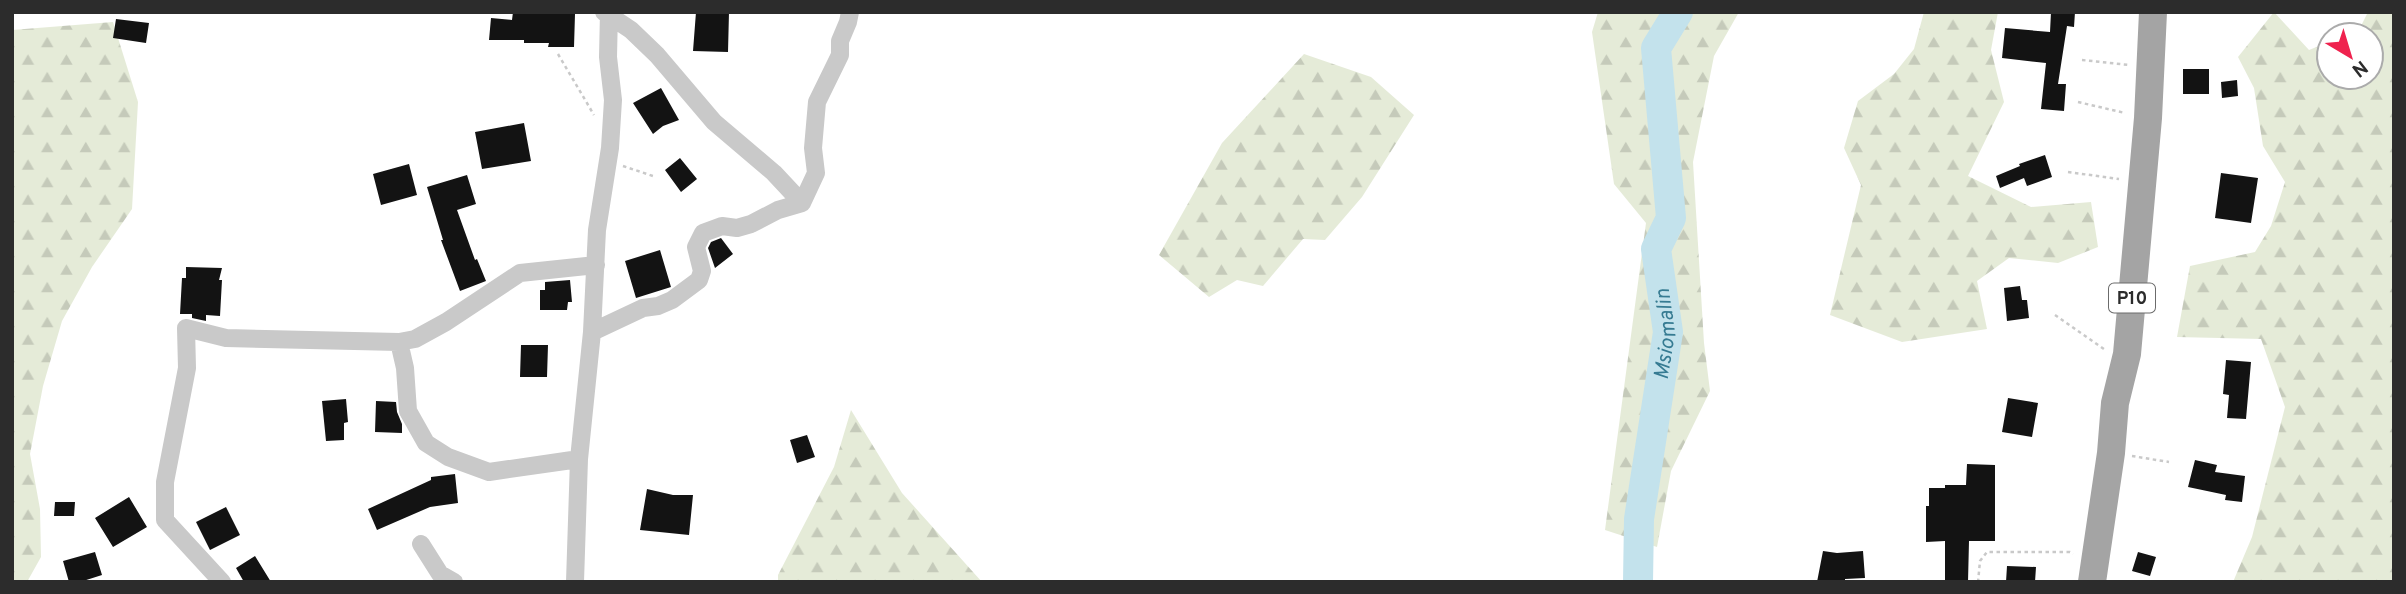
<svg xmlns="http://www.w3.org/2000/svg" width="2406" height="594" viewBox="0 0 2406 594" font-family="Overpass,sans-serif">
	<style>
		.forest { fill: url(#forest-firs) }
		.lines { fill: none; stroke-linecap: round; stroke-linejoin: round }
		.river { stroke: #c3e2ec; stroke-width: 30 }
		.building { fill: #131313 }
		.path { stroke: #c9c9c9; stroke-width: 2.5; stroke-dasharray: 3.5 3.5; stroke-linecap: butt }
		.minor { stroke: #c9c9c9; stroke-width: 18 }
		.primary { stroke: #a4a4a4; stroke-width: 28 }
		.labels { text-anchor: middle; stroke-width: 7; stroke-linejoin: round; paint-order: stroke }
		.shield { fill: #fff; stroke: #6b6b6b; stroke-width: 2 }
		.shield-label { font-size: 18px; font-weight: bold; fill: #2c2c2c }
		.water-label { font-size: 21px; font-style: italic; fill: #367b92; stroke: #fff }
	</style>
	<defs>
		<pattern id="forest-firs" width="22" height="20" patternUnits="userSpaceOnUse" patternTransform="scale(1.75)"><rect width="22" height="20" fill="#e5ebd8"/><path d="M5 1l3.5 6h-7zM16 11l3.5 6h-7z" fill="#c5caba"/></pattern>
	</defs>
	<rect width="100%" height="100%" fill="#fff"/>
	<!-- forest -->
	<path class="forest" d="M1598,12h141l-25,44 -21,106 11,181 6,48 -39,80 -14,76 -52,-17 41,-307 -32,-39 -22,-152z
		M1924,12h74l-7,38 13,52 -36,74 63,31 60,-5 7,45 -40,16 -49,-5 -32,23 10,48 -85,13 -72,-27 31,-130 -17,-37 14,-47 36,-27 20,-25z
		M2274,12l35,38 20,-8v35h42v-42h-24l12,-5 9,-18h26v570h-161l19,-45 33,-130 -24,-68 -84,-2 13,-71 65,-14 16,-26 14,-44 -22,-36 -9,-58 -16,-31z
		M113,22l25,80 -6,107 -40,58 -30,54 -19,65 -13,68 10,55 1,48 -14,25h-15v-552z
		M1304,54l67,23 43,38 -52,82 -37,43 -22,-1 -40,47 -26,-6 -28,17 -50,-42 63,-112z
		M851,410l51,83 80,89h-204v-7l56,-108z"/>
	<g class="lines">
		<!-- river -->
		<path class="river" id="s1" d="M1638,582l1,-63 29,-187 -12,-83 15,-31 -15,-170 22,-36"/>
	</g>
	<!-- building -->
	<path class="building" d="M513,12l62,2 -1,33h-26l1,-4h-25v-3h-35l2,-22 21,2z
		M696,12h33l-1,40 -35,-1z
		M2051,12h24l-1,15 -7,-1 -9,58h8l-2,27 -23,-2 5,-46 -44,-5 3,-30 45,4z
		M116,19l33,4 -3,20 -33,-5z
		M2183,69h26v25h-26z
		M2237,80l1,16 -16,2 -1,-16z
		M661,88l18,32 -16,6 -10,8 -20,-31z
		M524,123l7,38 -49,8 -7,-37z
		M2045,155l7,22 -25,9 -3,-8 -24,10 -4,-12 24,-10 -1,-2z
		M680,158l17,21 -16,13 -16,-22z
		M409,164l8,31 -36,10 -8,-31z
		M2221,173l37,5 -7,45 -36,-5z
		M467,175l9,29 -19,6 18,50 2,-1 9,22 -26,10 -19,-51h2l-16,-53z
		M721,238l12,16 -18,14 -7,-20 3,-6z
		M660,250l11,37 -35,11 -11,-37z
		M186,267l36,1 -3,12h3l-2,36 -14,-1v6l-14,-3v-4h-12l2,-36h4z
		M570,280l2,22h-4l-1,8h-27v-20h5v-8z
		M2020,286l2,14h5l2,18 -22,3 -3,-33z
		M521,345h27l-1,32h-27z
		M2226,360l25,2 -5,57 -19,-1 2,-23 -6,-1z
		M2008,398l30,5 -6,34 -30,-5z
		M346,399l2,23 -4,1v17l-18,1 -4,-40z
		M376,401l20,1 1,10 5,12v9l-27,-1z
		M807,435l8,22 -18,6 -7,-23z
		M2195,460l22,5 -2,7 30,4 -3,26 -17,-2 1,-5 -38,-8z
		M1967,464l28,1v76h-26l-1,41h-23v-41l-19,1v-36h3v-18h16v-3h21z
		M455,474l3,29 -28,4 -53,23 -9,-21 63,-29v-3z
		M647,489l26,6h20l-4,40 -49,-5z
		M129,497l18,30 -34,20 -18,-29z
		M55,502h20l-1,14h-20z
		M226,507l14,28 -30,15 -14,-28z
		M1823,551l14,2 26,-2 2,27 -20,1v3h-28z
		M95,552l7,23 -22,7h-11l-6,-21z
		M2138,552l18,5 -6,19 -18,-5z
		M255,556l16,26h-27l-8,-14z
		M2007,566l29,1 -1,15h-29z"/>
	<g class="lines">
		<!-- path -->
		<path class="path" d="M558,54l36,61
			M2082,60l47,5
			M2078,102l47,11
			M623,166l30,10
			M2068,172l51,7
			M2055,315l49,34
			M2132,456l37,6
			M1978,582l2,-21 7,-9h83l3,2"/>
		<!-- minor -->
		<path class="minor" d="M604,12l27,18 26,25 57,67 60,51 28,30
			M592,332l51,-24 15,-2 14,-6 27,-20 3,-9 -6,-24 7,-14 19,-7 15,2 14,-4 27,-14 24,-7 14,-30 -3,-25 4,-46 23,-47v-14l8,-19 2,-10
			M399,342l6,26 3,43 18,32 22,14 41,15 90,-13
			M421,544l19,30 14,8
			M222,582l-57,-62v-38l22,-114 -1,-40 40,10 173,4 16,-3 31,-17 74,-49 76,-8
			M575,582l4,-123 13,-127 5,-102 13,-82 3,-48 -5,-43 1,-45"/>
		<!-- primary -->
		<path class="primary" d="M2092,582l19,-129 4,-50 12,-49 21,-236 5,-106"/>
	</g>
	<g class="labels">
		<!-- shield labels -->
		<rect class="shield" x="2109" y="283.5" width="46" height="29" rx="5"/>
		<g class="shield-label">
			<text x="2132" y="304">P10</text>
		</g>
		<!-- water labels -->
		<g class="water-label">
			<text dy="7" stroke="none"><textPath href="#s1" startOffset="250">Msiomalin</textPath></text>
		</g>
	</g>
	<!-- border -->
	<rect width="2406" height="594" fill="none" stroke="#2c2c2c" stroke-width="28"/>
	<!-- north arrow -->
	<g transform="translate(2350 56) rotate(142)"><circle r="33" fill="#ffffff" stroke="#ababab" stroke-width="2"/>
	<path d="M0-5L12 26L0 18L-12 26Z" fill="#ef224e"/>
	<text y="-10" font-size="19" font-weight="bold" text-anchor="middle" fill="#2c2c2c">N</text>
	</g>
</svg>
